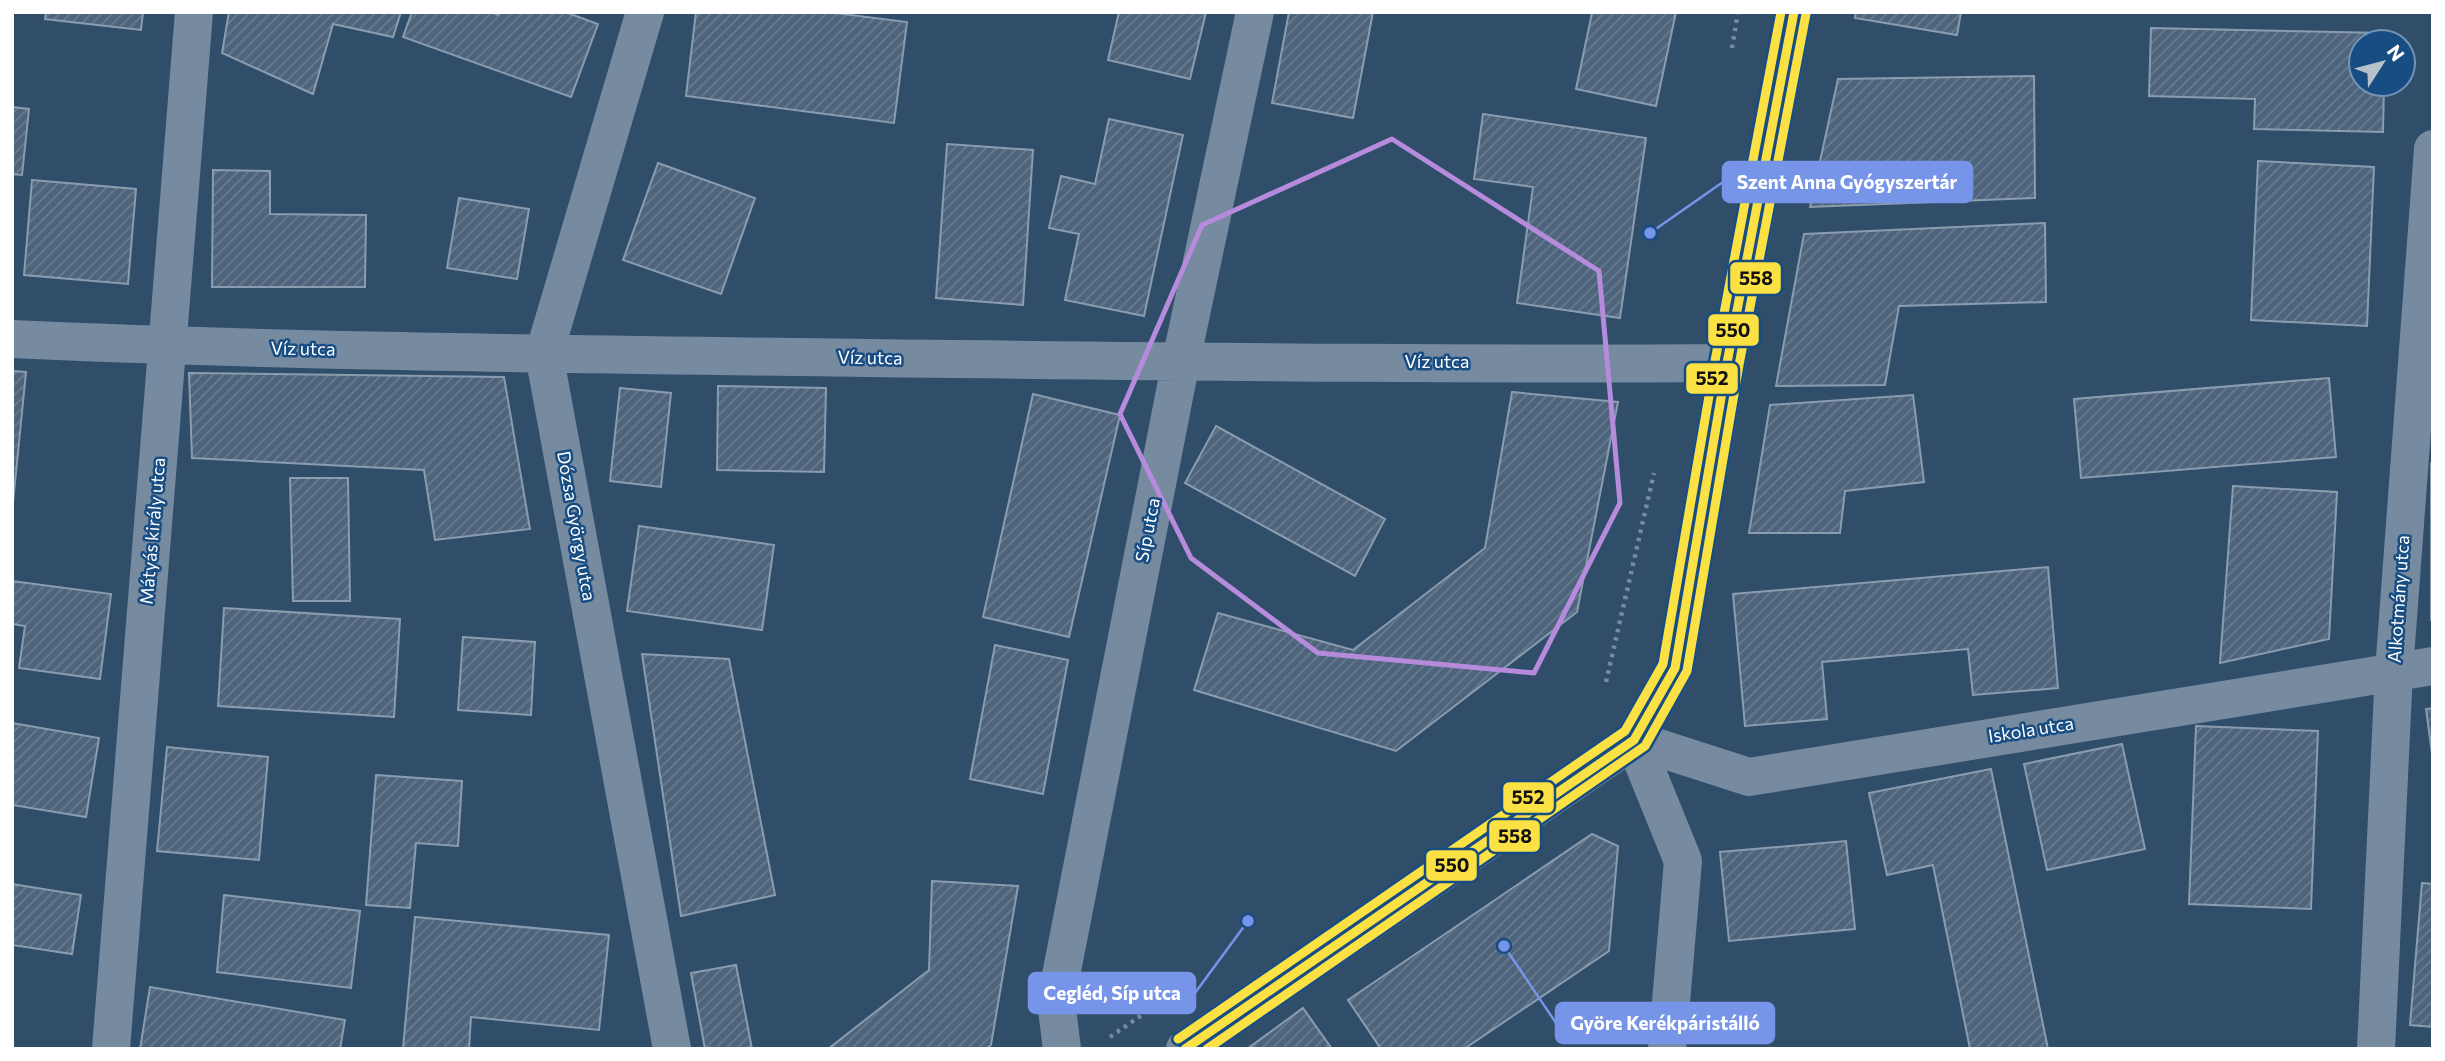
<svg xmlns="http://www.w3.org/2000/svg" width="2445" height="1061" viewBox="0 0 2445 1061" font-family="Commissioner,sans-serif">
	<style>
		.building { fill: url(#building-hatch); stroke: #8a9daf; stroke-width: 2 }
		.lines { fill: none; stroke-linecap: round; stroke-linejoin: round }
		.path { stroke: #768ba0; stroke-width: 4.5; stroke-dasharray: 3.5 5; stroke-linecap: butt }
		.street { stroke: #768ba0; stroke-width: 38 }
		.bus-1-casing { stroke: #184d83; stroke-width: 14 }
		.bus-2-casing { stroke: #184d83; stroke-width: 14 }
		.bus-3-casing { stroke: #184d83; stroke-width: 14 }
		.bus-1 { stroke: #fbe143; stroke-width: 9 }
		.bus-2 { stroke: #fbe143; stroke-width: 9 }
		.bus-3 { stroke: #fbe143; stroke-width: 9 }
		.marked { fill: none; stroke: #b68bdc; stroke-width: 5; stroke-linejoin: round }
		.labels { text-anchor: middle; stroke-width: 5; stroke-linejoin: round; paint-order: stroke }
		.street-label { font-size: 18px; fill: #fff; stroke: #184d83 }
		.leader { fill: none; stroke: #7795e8; stroke-width: 2.5 }
		.callout-dot { fill: #7795e8; stroke: #184d83; stroke-width: 2.5 }
		.callout { fill: #7795e8; stroke: #7795e8; stroke-width: 2.5 }
		.callout-label { font-size: 19px; text-anchor: middle; font-weight: bold; fill: #fff }
		.line-badge { stroke: #184d83; stroke-width: 2.5 }
		.pale-badge-label { font-size: 19px; text-anchor: middle; font-weight: bold; fill: #111 }
	</style>
	<defs>
		<pattern id="building-hatch" width="6" height="6" patternUnits="userSpaceOnUse" patternTransform="scale(1.75)"><rect width="6" height="6" fill="#4d647c"/><path d="M-1 1l2-2M0 6l6-6M5 7l2-2" fill="none" stroke="#687b90"/></pattern>
	</defs>
	<rect width="100%" height="100%" fill="#304d6a"/>
	<!-- building -->
	<path class="building" d="M46,12h97l-2,18 -96,-11z
		M229,12h172l-8,25 -60,-13 -20,70 -91,-41z
		M412,12h79l7,3 1,-3h66l33,12 -27,73 -168,-60z
		M696,12h131l80,10 -13,101 -208,-27z
		M1119,12h87l-16,67 -82,-19z
		M1289,12h84l-20,106 -81,-15z
		M1589,12h87l-20,94 -80,-17 16,-76z
		M1856,12h105l-4,23 -102,-17z
		M2151,28l234,5v9h-24v42h23l-1,48 -129,-3 1,-30 -106,-3z
		M2034,76l1,122 -225,9 28,-128z
		M12,107l17,2 -7,66 -10,-1z
		M1483,114l163,24 -26,180 -103,-15 16,-116 -59,-8z
		M1109,119l74,16 -39,181 -79,-16 14,-66 -30,-6 12,-52 34,8z
		M947,144l86,6 -10,155 -87,-7z
		M2258,161l116,6 -7,159 -116,-6z
		M658,163l97,35 -34,96 -98,-34z
		M213,170l57,1v43l96,1 -1,72h-153z
		M32,180l104,9 -8,95 -104,-9z
		M459,198l70,11 -12,70 -70,-11z
		M2045,223l1,79 -147,4 -14,79 -109,1 28,-152z
		M12,371l14,1 -13,131h-1z
		M189,373l315,4 26,152 -95,11 -11,-70 -232,-12z
		M2329,378l7,79 -255,21 -7,-79z
		M718,386l108,2 -2,84 -107,-2z
		M620,388l51,5 -10,94 -51,-6z
		M1512,392l106,10 -41,210 -181,139 -202,-61 24,-77 135,37 132,-102z
		M1033,394l87,21 -51,222 -86,-20z
		M1913,395l11,87 -79,9 -5,42h-91l21,-128z
		M1216,426l169,93 -30,57 -170,-93z
		M2431,463h2v157h-2z
		M290,478h58l2,123h-57z
		M2233,486l104,6 -8,147 -109,24z
		M639,526l135,19 -12,85 -135,-19z
		M2048,567l10,121 -85,7 -5,-46 -146,13 5,57 -82,7 -12,-132z
		M12,581l99,13 -11,85 -81,-11 6,-42 -13,-2z
		M224,608l176,11 -6,98 -176,-11z
		M463,637l72,5 -4,73 -73,-5z
		M995,645l73,15 -25,134 -73,-15z
		M642,654l87,5 46,236 -94,21z
		M2433,708v53l-7,-52z
		M12,723l87,15 -13,79 -74,-12z
		M2196,726l122,5 -7,178 -122,-5z
		M2122,744l23,105 -98,21 -23,-106z
		M167,747l101,10 -9,103 -102,-9z
		M1991,769l57,280h-78l-37,-184 -46,10 -18,-82z
		M376,775l86,6 -4,65 -42,-3 -6,65 -44,-3z
		M1592,834l26,12 -9,105 -145,98h-83l-33,-49z
		M1846,841l9,88 -126,12 -9,-89z
		M932,881l86,5 -27,159 -5,4h-158l101,-79z
		M2422,883l11,1v143l-23,-2z
		M12,884l69,11 -9,59 -60,-9z
		M224,895l136,16 -9,77 -134,-16z
		M415,917l194,18 -10,95 -128,-13 -2,32h-66z
		M736,965l16,84h-47l-14,-76z
		M150,987l195,33 -5,29h-200z
		M1303,1008l29,41h-85z"/>
	<g class="lines">
		<!-- path -->
		<path class="path" d="M1732,48l6,-36
			M1606,682l48,-209
			M1110,1037l39,-27"/>
		<!-- street -->
		<path class="street" d="M645,12l-101,342 128,695
			M12,339c284,13 569,15 853,19 288,3 575,7 862,5
			M1634,740l115,37 684,-111
			M1634,740l49,121 -16,188
			M111,1049l83,-1037
			M1062,1049l-6,-48 125,-640 74,-349
			M1185,1049l449,-309 41,-72 52,-305 67,-351
			M2376,1049l18,-378 39,-522"/>
		<defs>
			<path id="bus-1" d="M1185,1049l449,-309 41,-72 52,-305 67,-351"/>
			<path id="bus-2" d="M1207,1049l438,-303 42,-75 52,-306 67,-351"/>
			<path id="bus-3" d="M1178,1039l447,-308 38,-67 52,-303 66,-349"/>
		</defs>
		<!-- bus-1 casing -->
		<use href="#bus-1" class="bus-1-casing"/>
		<!-- bus-2 casing -->
		<use href="#bus-2" class="bus-2-casing"/>
		<!-- bus-3 casing -->
		<use href="#bus-3" class="bus-3-casing"/>
		<!-- bus-1 -->
		<use href="#bus-1" class="bus-1"/>
		<!-- bus-2 -->
		<use href="#bus-2" class="bus-2"/>
		<!-- bus-3 -->
		<use href="#bus-3" class="bus-3"/>
	</g>
	<!-- marked area -->
	<path class="marked" d="M1392,139l207,132 21,232 -86,170 -216,-20 -127,-95 -71,-144 82,-189z"/>
	<g class="labels">
		<!-- street labels -->
		<g class="street-label">
			<text transform="translate(303 349) rotate(1)" y="6">Víz utca</text>
			<text transform="translate(870 358) rotate(1)" y="6">Víz utca</text>
			<text x="1437" y="368">Víz utca</text>
			<text transform="translate(576 526) rotate(80)" y="6">Dózsa György utca</text>
			<text transform="translate(1148 530) rotate(-79)" y="6">Síp utca</text>
			<text transform="translate(153 531) rotate(-85)" y="6">Mátyás király utca</text>
			<text transform="translate(2399 599) rotate(-86)" y="6">Alkotmány utca</text>
			<text transform="translate(2031 730) rotate(-9)" y="6">Iskola utca</text>
		</g>
	</g>
	<!-- callouts -->
	<path class="leader" d="M1650 233L1723 182M1248 921L1195 993M1504 946L1556 1023"/>
	<g class="callout-dot">
		<circle cx="1650" cy="233" r="7"/>
		<circle cx="1248" cy="921" r="7"/>
		<circle cx="1504" cy="946" r="7"/>
	</g>
	<g class="callout">
		<rect x="1723" y="162" width="249" height="40" rx="7"/>
		<rect x="1029" y="973" width="166" height="40" rx="7"/>
		<rect x="1556" y="1003" width="218" height="40" rx="7"/>
	</g>
	<g class="callout-label">
		<text x="1847" y="189">Szent Anna Gyógyszertár</text>
		<text x="1112" y="1000">Cegléd, Síp utca</text>
		<text x="1665" y="1030">Györe Kerékpáristálló</text>
	</g>
	<g class="line-badge">
		<rect x="1729" y="261" width="53" height="34" rx="7" fill="#fbe143"/>
		<rect x="1707" y="313" width="53" height="34" rx="7" fill="#fbe143"/>
		<rect x="1685" y="362" width="54" height="33" rx="7" fill="#fbe143"/>
		<rect x="1502" y="781" width="53" height="33" rx="7" fill="#fbe143"/>
		<rect x="1488" y="819" width="53" height="34" rx="7" fill="#fbe143"/>
		<rect x="1425" y="849" width="53" height="33" rx="7" fill="#fbe143"/>
	</g>
	<g class="pale-badge-label">
		<text x="1756" y="285">558</text>
		<text x="1733" y="337">550</text>
		<text x="1712" y="385">552</text>
		<text x="1528" y="804">552</text>
		<text x="1515" y="843">558</text>
		<text x="1452" y="872">550</text>
	</g>
	<!-- border -->
	<rect width="2445" height="1061" fill="none" stroke="#ffffff" stroke-width="28"/>
	<!-- north arrow -->
	<g transform="translate(2382 63) rotate(54)"><circle r="33" fill="#184d83" stroke="#7494b5" stroke-width="2"/>
	<path d="M0-5L12 26L0 18L-12 26Z" fill="#b7c1cb"/>
	<text y="-10" font-size="19" font-weight="bold" text-anchor="middle" fill="#ffffff">N</text>
	</g>
</svg>
